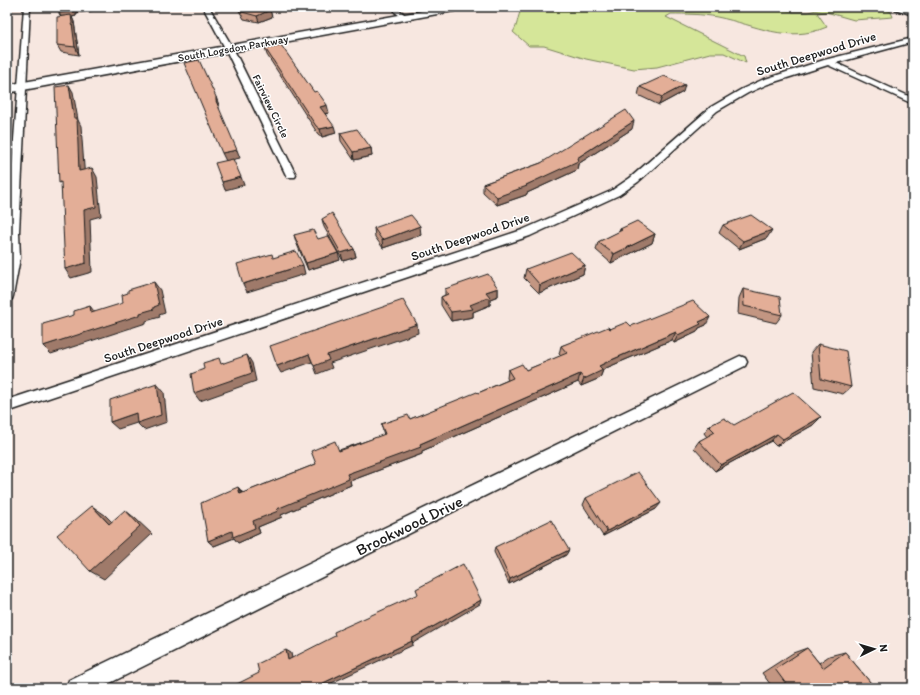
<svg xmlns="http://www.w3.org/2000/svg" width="920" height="695" viewBox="0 0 920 695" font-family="Itim,sans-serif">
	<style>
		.green { fill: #d5e699; stroke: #78815a }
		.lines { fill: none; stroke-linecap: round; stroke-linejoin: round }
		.street-casing { stroke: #1c1c1c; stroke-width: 3 }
		.secondary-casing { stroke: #1c1c1c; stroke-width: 3 }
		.street { fill: #fff; fill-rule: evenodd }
		.secondary { fill: #fff; fill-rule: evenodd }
		.wall { fill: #c39682; stroke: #1c1c1c }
		.shaded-wall { fill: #9f7a6a; stroke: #1c1c1c }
		.building { fill: #e3ae97; stroke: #1c1c1c }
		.labels { text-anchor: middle; stroke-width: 3; stroke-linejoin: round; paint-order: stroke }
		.far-street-label { font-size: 11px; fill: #1c1c1c; stroke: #fff }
		.street-label { font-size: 13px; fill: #1c1c1c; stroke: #fff }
		.near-street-label { font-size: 16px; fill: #1c1c1c; stroke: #fff }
	</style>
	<rect width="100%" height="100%" fill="#f7e7e0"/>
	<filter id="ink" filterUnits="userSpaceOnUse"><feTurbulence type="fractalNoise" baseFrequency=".025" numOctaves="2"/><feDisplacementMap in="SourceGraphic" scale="8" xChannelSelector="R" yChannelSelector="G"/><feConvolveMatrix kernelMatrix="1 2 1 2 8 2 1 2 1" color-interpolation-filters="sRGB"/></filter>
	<g filter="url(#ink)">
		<!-- green -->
		<path class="green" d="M529,7h214l19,3 16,-3 15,5h15l13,-3 -4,-2 24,2 5,-2h35l10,5 2,5 -39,3 -28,-8 -9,1 10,14c-41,17 -70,-2 -110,-10 -15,-3 -31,-3 -46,-3l-5,3 78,39 2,7 -22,-10h-14l-53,14 -23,2 -48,-10 -42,-13h-15l-16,-14c5,-7 4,-14 8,-22z"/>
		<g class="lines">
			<defs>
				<path id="street" d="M24,7h6l-11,225 1,26 -7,38 -1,3 -5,2v-69z
					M203,7h6l24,41 63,127 -1,2h-8l-1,-2 -61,-127z
					M395,10h4l9,7 -5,1 -8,-6z
					M913,38v4l-77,21 77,35v6l-85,-39 -60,19 -20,9 -31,18 -79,71 -19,13 -89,41 -523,176v-12l515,-170 89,-39 19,-13 81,-71 31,-18 20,-9 62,-20z
					M740,356l5,2 2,4 -2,4 -645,322h-34l3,-8z"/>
				<path id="secondary" d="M444,7h20l-5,3 -452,83v-8z
					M893,7l20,2v6l-18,-6z"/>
			</defs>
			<!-- street casing -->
			<use href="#street" class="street-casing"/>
			<!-- secondary casing -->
			<use href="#secondary" class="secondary-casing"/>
			<!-- street -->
			<use href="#street" class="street"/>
			<!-- secondary -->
			<use href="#secondary" class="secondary"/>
		</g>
		<!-- wall -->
		<path class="wall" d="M237,7h31l2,3 2,7 -13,5 -15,-3z
			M103,9l-27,4v3l-4,1 2,5 5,33 -18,-3 -4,-7 4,-29 -2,-3z
			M265,48l64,65 -4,1 11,19 -14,4 -4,-3 -51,-79z
			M640,87l43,5 -24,13 -21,-10z
			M632,129l-54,35 -1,6 -50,23 -1,2 -29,10 -14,-13v-8l58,-21z
			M340,133l31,15 1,8 -18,4 -13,-19z
			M322,219l32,30 2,8 -13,4 -19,-34z
			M723,225l44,13 -28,11 -20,-16z
			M374,228l47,7 -38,13 -8,-11z
			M620,229l35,5 -3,9 -41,20 -15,-13 2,-8 21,-10z
			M294,235l24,4 22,21 -32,10 -12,-28z
			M585,265l-2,9 -44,19 -15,-15 2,-9z
			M498,288v8l-8,3v6l-17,7v5l-22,4 -10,-16v-8l4,-2v-6z
			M743,289l39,26 -6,8 -38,-9 1,-16z
			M706,325l-7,3 -2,4 -23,11 -2,-3 -66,28 -3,2 -3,8 -19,8 -3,-4 -156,69v3l-72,27 1,4 -70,30 1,2 -24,10 2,6 -22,10 -4,-5 -20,8 -6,-5 30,-54 5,6 73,-29 23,-14 45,-15 -3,-11 29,-5 68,-26 30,-13 -1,-2 1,-8h18l35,-14 -2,-2 2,-8 49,-17 21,-3z
			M818,344l33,43 -8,7 -29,-7 -3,-35z
			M813,425l-37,21 -5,-5 -56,30 -21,-23 5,-7 8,-4 -3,-4 5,-7z
			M586,498l70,11 -53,27 -20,-31z
			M495,547l71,8 -57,29 -15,-32z
			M807,648l12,15 10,-7 16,-4 30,36h-102l-11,-15 31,-20z"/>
		<!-- shaded-wall -->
		<path class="shaded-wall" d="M77,7h26v2l-27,4v3l-4,1 2,5 5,33 -20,-42z
			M270,10l2,7 -13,5 -2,-6z
			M69,85l4,7 5,28 3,6 4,54 -6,-9 -5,-53z
			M685,85l-2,7 -24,13 3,-8z
			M216,97l3,8v4l-3,-8z
			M327,105l2,8 -7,1 -2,-7z
			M634,121l-2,8 -54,35 -1,6 -50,23 -1,2 -29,10v-8l29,-12 51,-27z
			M334,126l2,7 -14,4 -2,-8z
			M371,148l1,8 -18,4 -1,-8z
			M237,150l3,8 -14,3 -4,-8z
			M92,168l5,9 4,39 -11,3 2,53 -21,6 -6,-9 19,-59z
			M241,177l3,8 -19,5 -3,-8z
			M420,226l1,9 -38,13 -1,-8z
			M772,230l-5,8 -28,11 4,-8z
			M655,234l-3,9 -41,20 3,-9z
			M354,249l2,8 -13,4 -2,-8z
			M338,253l2,7 -32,10 -2,-7z
			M303,265l2,9 -58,18 -4,-8z
			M585,265l-2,9 -44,19 1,-8z
			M154,282l6,8 5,23 -6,2 1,2 -14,4v2l-95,31 -8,-8 97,-33 14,-6z
			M498,288v8l-8,3v6l-17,7v5l-22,4v-9l19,-7 16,-13z
			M90,306l7,9 -6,-2z
			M710,317l-4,8 -7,3 -2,4 -23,11 4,-8 21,-13z
			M417,324l1,9 -88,30 2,5 -15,6 -3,-8 13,-11z
			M676,332l-4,8 -66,28 -3,2 -3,8 -19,8 3,-7 15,-13 10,-5z
			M309,354l3,8 -31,11 -4,-7z
			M247,355l5,8 4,18 -56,20 -6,-8z
			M580,374l-2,8 -156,69v3l-72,27 1,4 -70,30 1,2 -24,10 2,6 -22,10 -4,-5 -20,8 -6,-5 69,-32 70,-35 73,-30z
			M157,384l7,8 3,30 -23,8 -7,-7z
			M136,413l7,8 -25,8 -8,-7z
			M821,417l-8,8 -37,21 7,-7z
			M777,434l-6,7 -56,30 6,-6z
			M238,487l5,7h-3z
			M661,503l-5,6 -53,27 4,-5z
			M92,506l13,9 17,17 -13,-8z
			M125,510l11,9 16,15 -48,45 -14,-8z
			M569,550l-3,5 -57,29 1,-5z
			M481,600l-1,4 -67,39 -2,-4z
			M412,641l1,4 -88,41 1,2h-3l-2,-4z
			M286,650l5,3 2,10 -5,-3z"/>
		<!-- building -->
		<path class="building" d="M59,7h18l-3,1v3l-15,2z
			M239,7h29l2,3 -13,6 -15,-4z
			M71,15l4,32 -18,-2v-28z
			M281,45l33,47 3,-1 10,14 -7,2 14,19 -14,3 -4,-3 -51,-78z
			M199,60l17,37v4l21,49 -15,3 -38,-90z
			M664,76l21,9 -23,12 -22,-10z
			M69,85l5,33h3l2,53 13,-3 4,39 -12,3 2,53 -21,6 -4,-87 -2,1 -4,-96z
			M626,110l8,11 -57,37 1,3 -52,24 1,1 -30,11 -14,-13 58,-21z
			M357,129l14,19 -18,4 -13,-19z
			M233,159l8,18 -19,5 -7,-19z
			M332,213l22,36 -13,4 -19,-34z
			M411,215l9,11 -38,14 -8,-12z
			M751,215l21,15 -29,11 -20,-16z
			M637,221l18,13 -41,20 -16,-12 24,-12 -2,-1z
			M313,230l5,9 10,-3 10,17 -32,10 -12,-28z
			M296,251l7,14 -60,19 -6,-20 35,-10 1,4z
			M571,252l14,13 -45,20 -14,-16z
			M488,274l10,14 -12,4 4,5 -20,8 3,4 -22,3 -10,-15 7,-3 -3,-5z
			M154,282l5,23 -5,2v2l-14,4v2l-97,31v-22l31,-9v-4l16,-5 1,7 32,-10 -1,-8 6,-2v-3z
			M743,289l37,8 2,18 -38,-9z
			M403,300l14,24 -90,31 2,5 -15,6 -5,-12 -32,12 -7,-20z
			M693,301l17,16 -11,5 2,2 -23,11 -2,-3 -67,29 -10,5 4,4 -19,9 -4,-5 -160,70 1,3 -74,27 2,5 -72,30 1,2 -25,10 2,7 -22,9 -1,-6 -24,10 -7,-38 37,-16 2,7 76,-30 -5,-13 24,-10 4,10 46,-17 -4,-10 27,-9 2,4 67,-27 1,1 35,-15 -5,-8 14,-6 4,6 41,-17 -6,-7 47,-19 2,2 17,-7 4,4z
			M818,344l28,7 5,36 -30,-8z
			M247,355l5,18 -58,20 -3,-19 13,-5 -1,-6 16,-5 2,6z
			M157,384l4,31 -24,8 -1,-10 -26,9v-22z
			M793,392l28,25 -38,22 -6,-5 -56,31 -22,-24 16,-9 -6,-6 15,-8 10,7z
			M638,472l23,31 -54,28 -21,-33z
			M92,506l17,18 16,-14 15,16 -50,45 -33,-36z
			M551,520l18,30 -59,29 -15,-32z
			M463,564l18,36 -70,39 1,2 -91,43 2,4h-90v-2l26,-13 -2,-9 29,-14 2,10 47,-24 -1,-4 84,-38 -2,-5z
			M807,648l16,20 22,-16 30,36h-86l-14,-19z"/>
	</g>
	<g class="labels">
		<!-- far-street labels -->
		<g class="far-street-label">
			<text transform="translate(233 48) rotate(-10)" y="4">South Logsdon Parkway</text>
			<text transform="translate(271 106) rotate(64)" y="4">Fairview Circle</text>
		</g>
		<!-- street labels -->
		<g class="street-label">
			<text transform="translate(816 53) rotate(-17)" y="5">South Deepwood Drive</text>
			<text transform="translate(470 236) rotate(-19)" y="5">South Deepwood Drive</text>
			<text transform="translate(163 339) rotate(-18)" y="5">South Deepwood Drive</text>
		</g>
		<!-- near-street labels -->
		<g class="near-street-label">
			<text transform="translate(409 525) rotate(-26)" y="6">Brookwood Drive</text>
		</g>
	</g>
	<!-- margin -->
	<rect width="920" height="695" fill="none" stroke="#fff" stroke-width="24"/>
	<rect x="12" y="12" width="896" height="671" fill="none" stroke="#1c1c1c" stroke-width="1.5" filter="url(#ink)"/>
	<!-- north arrow -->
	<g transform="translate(874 649) rotate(85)" stroke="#ffffff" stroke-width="3" paint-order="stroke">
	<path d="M0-3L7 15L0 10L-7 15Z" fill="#1c1c1c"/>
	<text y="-6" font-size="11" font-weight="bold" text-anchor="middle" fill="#1c1c1c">N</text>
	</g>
</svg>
